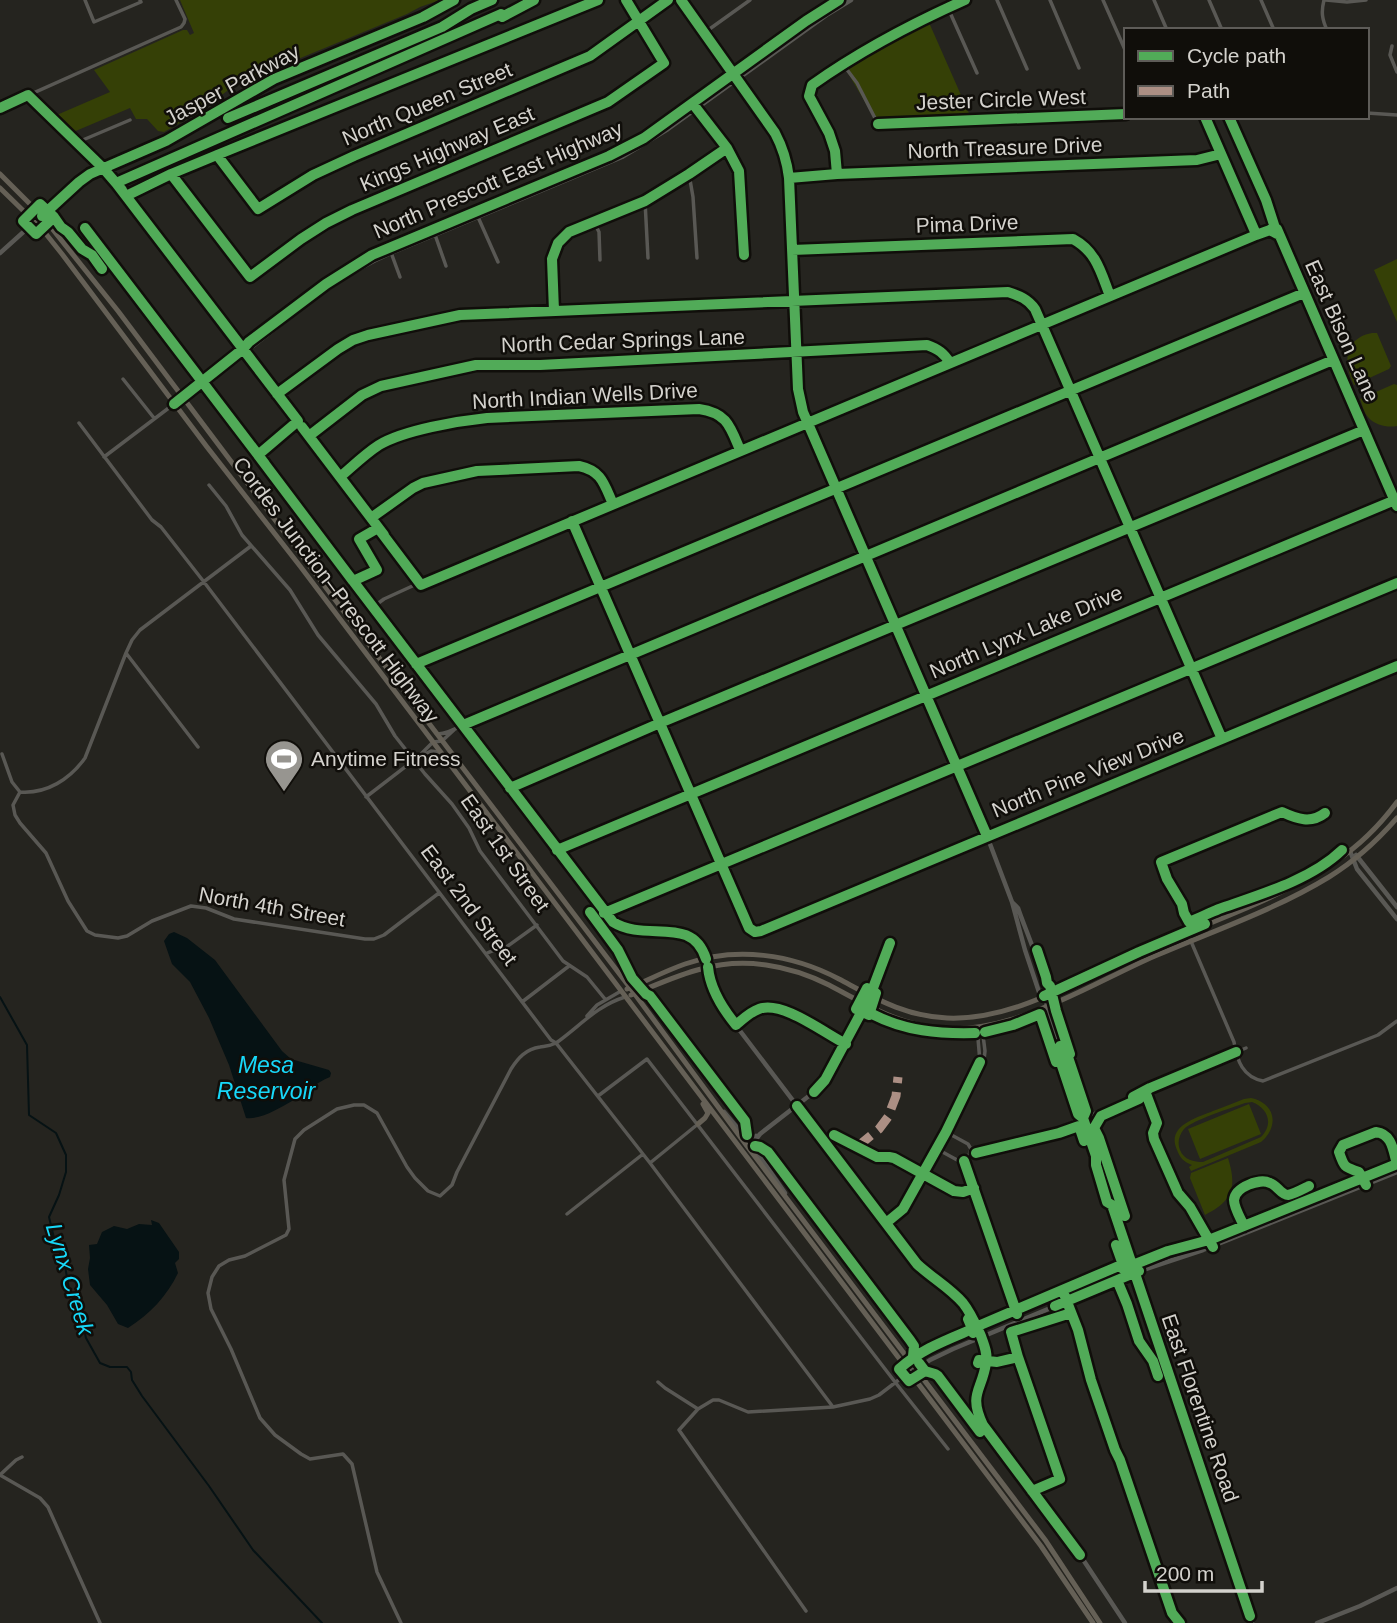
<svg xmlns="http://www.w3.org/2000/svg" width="1397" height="1623" viewBox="0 0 1397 1623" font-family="Helvetica,sans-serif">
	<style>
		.green { fill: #354006; fill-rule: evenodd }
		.water { fill: #061214 }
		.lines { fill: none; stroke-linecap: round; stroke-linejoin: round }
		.stream { stroke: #061214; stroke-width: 2 }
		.street { stroke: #595854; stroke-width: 3.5 }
		.secondary { stroke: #595854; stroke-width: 4.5 }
		.primary { stroke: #656056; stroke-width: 5 }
		.quiet { stroke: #ac8f84; stroke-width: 9; stroke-dasharray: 18 9; stroke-linecap: butt }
		.cycleway-casing { stroke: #100e0a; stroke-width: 15 }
		.cycleway { stroke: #51ab58; stroke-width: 10 }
		.labels { text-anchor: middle; stroke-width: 5; stroke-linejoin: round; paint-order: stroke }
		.street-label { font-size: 21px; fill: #d4d2cd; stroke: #100e0a }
		.poi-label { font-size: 21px; fill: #d4d2cd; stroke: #100e0a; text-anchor: start }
		.water-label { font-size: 23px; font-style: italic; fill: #17d8f9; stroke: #100e0a }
	</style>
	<rect width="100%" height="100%" fill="#25241f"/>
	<!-- green -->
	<path class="green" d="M180,0h260l-20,7 -13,7 -172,71 -36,27 -35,20 -6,-1 -11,-12h-11l-6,-11 -59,25 -16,-16 4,-3 51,-22 -16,-22 89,-40h4l3,5 4,-2z
		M927,18l45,102 -94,4 -36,-61z
		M1397,259v63l-23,-52z
		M1372,333h5l14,33 -2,3 -35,16c-11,-21 -10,-47 18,-52z
		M1394,384l3,1v41c-9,2 -23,-1 -29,-9 -4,-4 -6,-13 -8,-18z
		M1251,1098c24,5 29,28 10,44l-70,29 -2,-4 3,-2c-8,-3 -12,-7 -15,-15 -11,-24 19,-32 36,-39 11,-4 21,-8 31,-12zM1252,1102c16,6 22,22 9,35l-58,25c-9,0 -19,-2 -23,-12 -3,-7 -1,-15 4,-21 9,-9 47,-21 61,-26z
		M1249,1104l12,30 -61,25 -12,-30z
		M1228,1158c9,29 5,43 -23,57l-15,-37 1,-5z"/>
	<!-- water -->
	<path class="water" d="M174,932l13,6 28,22 67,91 9,8 38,11 2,3 -1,4c-14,5 -25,17 -38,24 -12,7 -32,19 -46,17l-17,-53 -20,-47 -19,-36 -18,-18 -8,-23 5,-7z
		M151,1220l8,3 20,29v7l-4,4 3,10c-11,23 -28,41 -50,55l-10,-4 -11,-19 -17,-20 -2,-16 2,-11 -1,-13 8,-1 5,-12 12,-6 13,3 12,-5 13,1z"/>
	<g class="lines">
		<!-- stream -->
		<path class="stream" d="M0,997l27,48 2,70 27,18 10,22v17l-7,23 -10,22 5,21 11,28 4,23 12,27 5,22 14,25 10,4h17l4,5 1,8 10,16 67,90 44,64 69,73"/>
		<!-- street -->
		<path class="street" d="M85,0l9,22 47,-20 -1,-2
			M681,0l53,76
			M997,0l30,69
			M1050,0l29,68
			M1103,0l23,52
			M1154,0l13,30
			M1209,0l13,30
			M1261,0l13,30
			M1324,0c-3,12 -2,19 3,30
			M1326,0l21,2 19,-2
			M948,8l29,65
			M704,33l46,-33
			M1392,46l-2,9 7,17
			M842,63l15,20 21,41 248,-10
			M28,95l75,73 12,14 256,336 48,65
			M693,104l34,44 12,23 5,84
			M0,108l181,-81 3,-4 1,-4 -9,-19
			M1367,113l30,2
			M1205,117l51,117
			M78,142l52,-22
			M217,155l41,54 55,-34 41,-19 236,-100 78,-56
			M171,174l79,103 51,-38 25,-16 26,-13 256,-108 56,-39 -38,-63
			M689,174l4,23 4,61
			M837,174l-2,-23 -6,-18 -20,-37 3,-11c48,-34 99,-61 153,-85
			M789,178l48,-4 360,-14 24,-6
			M126,196l45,-22 46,-19 381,-155
			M645,201l3,57
			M478,217l20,45
			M594,222l5,10 1,28
			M85,228l519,685c5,5 10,11 17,14 30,15 72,-12 85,32
			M433,229l13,37
			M389,247l11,30
			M792,250l281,-11c24,13 28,34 37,57
			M554,311l-2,-52 6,-16 11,-11 76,-31 44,-27 38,-26
			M123,379l31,39
			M277,394l61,-45 15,-9 15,-5 92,-20 548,-23c12,4 20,7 27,17l187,430
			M79,423l73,97 9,7 43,55 347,458 5,3 94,120 183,244
			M309,436l53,-41 19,-9 95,-21h64l387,-20c11,3 17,7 22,17
			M104,457l70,-53
			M340,477c13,-11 25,-23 39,-32 25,-15 79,-24 108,-27l212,-9c28,4 31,17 41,41
			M209,485l17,21 16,29 48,55 28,45 58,69 19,32 30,38 27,30 17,24 11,23 83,110 24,16 18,22
			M371,518l42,-30 10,-5 54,-12 102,-5c23,5 25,18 34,38
			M572,521l177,407 6,4 6,-1 636,-265
			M373,607l11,-8 35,-16 837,-349 12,-4 9,-1 120,277
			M126,653l72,94
			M416,664l888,-371
			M438,734c11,0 22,-8 32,-13l863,-361
			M2,754l10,28 8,10c27,2 50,-13 65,-34l41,-105 6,-13 8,-10 111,-84
			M423,755l8,-4 7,1
			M510,788l150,-65 704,-293
			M20,792l-7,13 2,10 5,8 26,30 22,48 19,30 8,4 23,3 9,-2 25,-15 39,-15 15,2 28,11 131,20h9l10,-4 55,-42
			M366,797l52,-40 15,-15 9,-1 13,-12
			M557,850l838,-350
			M604,913l793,-330
			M1187,932l47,110c3,19 9,35 29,39l115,-46 19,-14
			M486,954c6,-5 12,-3 19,-6l32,-23
			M522,1002l47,-36
			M587,1016l10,-11 24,-14
			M977,1027l3,35
			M598,1096l49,-37 248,323 53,67
			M937,1149l22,12h5l4,-3 3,-9 -3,-5 -22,-12
			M971,1149l88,-21 68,-28 23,-12 96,-40
			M964,1161l53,153
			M650,1163l48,-39
			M567,1214l76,-60
			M886,1223l17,-14 43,-77 34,-70 4,-2 1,-9 -3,-24
			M658,1382l7,6 33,21
			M0,1475l40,23 8,9 52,116
			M0,1475l16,-15 6,-3
			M806,1611l-127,-181 19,-21 15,-9h6l29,12 85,-5 37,-8 9,-4 30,-23
			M401,1623l-24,-51 -25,-108 -9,-10 -33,5 -9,-5 -26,-19 -15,-17 -29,-69 -20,-40 -3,-16 4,-16 7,-11 10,-6 16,-4 41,-21 3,-6 -5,-49 11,-41 9,-9 33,-21 17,-4h10l13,8 30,54 8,11 13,13 12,5 12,-11 5,-13 54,-103c7,-11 15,-20 29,-22 6,-1 10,-1 16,-4 23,-16 40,-37 69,-46"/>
		<!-- secondary -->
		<path class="secondary" d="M734,76c16,22 36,44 47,69 5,11 6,22 8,33l9,211 5,23 184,424 25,66 13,48 14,42 5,4 16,50
			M0,253l79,-71 11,-8 76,-33 108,-62 149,-62 31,-17
			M244,349l9,-3c44,-34 86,-71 138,-93l231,-96 46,-28 160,-115 23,-14
			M174,404l69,-55 6,-7 77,-58 46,-29 237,-99 35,-18 162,-117 33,-21
			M1350,851l7,18 40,50
			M1356,855l41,52
			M1013,903l5,5c6,19 30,71 26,88
			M708,967c2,16 9,30 17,44l192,253c15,14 33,24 46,39 8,10 13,22 18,33 3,9 7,17 5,27 -4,28 -18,30 -3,62l97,130 45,68
			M724,1112l21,25 9,1 2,-2
			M1083,1118l3,-7 -20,-60 -6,-5 -2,8 20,60 5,4 13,38v9l11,37 5,3 140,418
			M1096,1156c8,10 20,37 16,49
			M785,1193l-31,-45 -1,-5 7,-9 54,-42 11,-12 45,-84
			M916,1370l14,-10 23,-11 181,-76 69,-23 194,-78
			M909,1372c7,-17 28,-24 43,-31l179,-76 37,-14 41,-11 188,-76
			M1317,1623l43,-17 37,-18"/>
		<!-- primary -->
		<path class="primary" d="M0,174l42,42 76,95 221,294 295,388 113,153 299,395 54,82
			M0,188l42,41 20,25 145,193 93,119 710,939 31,41 52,77
			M627,989c19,-8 38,-18 58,-25 51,-18 107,-10 154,15 36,19 65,37 108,39 70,3 135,-42 198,-68 64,-28 133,-50 191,-89 24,-16 44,-36 61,-59
			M631,995c23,-9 46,-20 70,-26 43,-12 88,-4 128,16 36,19 66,38 108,43 75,8 151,-43 218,-72 58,-25 120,-46 174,-79 26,-16 48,-36 68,-59
			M698,1124l7,-6 3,-5 -5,-9"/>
		<!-- quiet -->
		<path class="quiet" d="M891,1109l5,-13 2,-19
			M857,1147l22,-18 9,-12"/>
		<defs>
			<path id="cycleway" d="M534,0l-32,17 -1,-3 -385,169 182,238 -40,34 95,126 24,-11 -18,-31 19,-11 43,57 835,-350 14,-5 7,4 -11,-34 -37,-83
				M681,0l94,133c8,15 12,28 14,45l9,211 5,23 184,424
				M693,104l34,44 12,23 5,84
				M0,108l28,-13 75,73 19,22
				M1205,117l51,117
				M228,118l214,-91 29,-18 21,-9
				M878,124l248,-10
				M217,155l41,54 55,-34 41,-19 236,-100 78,-56
				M171,174l79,103 51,-38 25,-16 26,-13 256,-108 56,-39 -38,-63
				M837,174l-2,-23 -6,-18 -20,-37 3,-11c48,-34 99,-61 153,-85
				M789,178l48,-4 360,-14 24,-6
				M126,196l45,-22 46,-19 381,-155
				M42,216l37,-34 11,-8 76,-33 108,-62 149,-62 31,-17
				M54,217l-18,17 -13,-13 17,-17 14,13 7,10 7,5 14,17 10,6 10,14
				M85,228l180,236
				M1271,229h6l120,277
				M792,250l281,-11c24,13 28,34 37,57
				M554,311l-2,-52 6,-16 11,-11 76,-31 44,-27 38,-26
				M277,394l61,-45 15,-9 15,-5 92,-20 548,-23c12,4 20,7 27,17l187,430
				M174,404l69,-55 6,-7 77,-58 46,-29 237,-99 35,-18 162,-117 33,-21
				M302,427l82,108
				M309,436l53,-41 19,-9 95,-21h64l387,-20c11,4 17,8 23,18
				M340,477c13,-11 25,-23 39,-32 25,-15 79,-24 108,-27l212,-9c28,4 31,17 41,41
				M371,518l42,-30 10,-5 54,-12 102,-5c23,5 25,18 34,38
				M572,521l177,407 6,4 6,-1 636,-265
				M347,573l266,349c33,21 79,-8 93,37
				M416,664l888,-371
				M463,725l870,-365
				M510,788l150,-65 704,-293
				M1325,813c-14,11 -28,6 -43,-1l-121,50 6,17 15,25 2,9 5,9c10,-4 20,-9 30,-13 40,-14 92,-29 123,-59
				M557,850l838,-350
				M590,912l28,38 14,28 14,16 4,2 95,125 2,14
				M604,913l793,-330
				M1037,950l9,27 1,6 3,3 6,25 14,43
				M708,967c2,22 14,41 28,58 7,-6 14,-13 23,-16 23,-9 65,24 87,35
				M1044,996l95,-44 66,-28
				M869,1015l7,-22 -9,-5 -11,21 13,6 3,-1c33,17 67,20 103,19
				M985,1032l28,-7 27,-11 16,48
				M1145,1091l12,32 -4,10 1,6 24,54 12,14 23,40
				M814,1092l11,-12 45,-84 20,-53
				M1133,1097l17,-9 86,-36
				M797,1106l120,158c15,14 33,24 46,39 8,10 13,22 18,33 3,9 7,17 5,27 -4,28 -18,30 -3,62l97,130
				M1083,1118l3,-7 -20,-60 -6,-5 -2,8 20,60 5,4 13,38v9l11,37 5,3 138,411
				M834,1135l43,22h12l5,1 60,33 9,1 11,-4
				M755,1146l5,1 8,5 142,188 4,6 -1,10
				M976,1153l83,-20 17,-6 3,-1 5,15
				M964,1161l53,153
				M1366,1185l-7,-13c-15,-5 -15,-5 -20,-20l4,-7 33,-13c16,2 17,18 21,32
				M1125,1216l-26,-78 -5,-10 7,-12 38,-17 4,-4
				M886,1223l17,-14 43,-77 34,-70
				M1244,1226c-3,-7 -10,-18 -10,-26 1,-13 26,-22 36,-17 7,2 11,12 18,12 6,-1 15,-6 21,-9
				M1123,1269l45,-18 41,-11 188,-76
				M1117,1280l10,24 12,37 14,20 5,15
				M1064,1294l14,36 13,50 24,70 5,10 52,153 8,10
				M1055,1306l84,-35
				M973,1333l-2,-4 150,-64 1,-3 -6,-17
				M1018,1357l-7,-25 60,-19
				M919,1363l6,8 10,3 3,2 42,56
				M978,1363l1,-3 18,2 21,-5 42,122 -28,12
				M925,1371l-16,10 -10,-12c21,-19 45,-28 71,-39l1,-4 -3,-7"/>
		</defs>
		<!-- cycleway casing -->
		<use href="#cycleway" class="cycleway-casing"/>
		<!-- cycleway -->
		<use href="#cycleway" class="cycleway"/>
	</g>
	<!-- icons -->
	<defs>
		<symbol id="stadium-pin" viewBox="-11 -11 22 30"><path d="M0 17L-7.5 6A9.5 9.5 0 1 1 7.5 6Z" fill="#979590" stroke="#100e0a"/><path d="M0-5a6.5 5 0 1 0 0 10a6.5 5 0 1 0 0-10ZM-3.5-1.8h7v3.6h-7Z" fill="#fff"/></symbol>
	</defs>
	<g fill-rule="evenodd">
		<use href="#stadium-pin" x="262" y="737" width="44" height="60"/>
	</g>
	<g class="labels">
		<!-- street labels -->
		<g class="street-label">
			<text transform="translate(232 85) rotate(-28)" y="7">Jasper Parkway</text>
			<text transform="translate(1001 100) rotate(-2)" y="7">Jester Circle West</text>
			<text transform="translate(427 104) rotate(-23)" y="7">North Queen Street</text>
			<text transform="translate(1005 148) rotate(-2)" y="7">North Treasure Drive</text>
			<text transform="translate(447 149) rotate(-23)" y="7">Kings Highway East</text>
			<text transform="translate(498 180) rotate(-23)" y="7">North Prescott East Highway</text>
			<text transform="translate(967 224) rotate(-2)" y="7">Pima Drive</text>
			<text transform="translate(1342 331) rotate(66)" y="7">East Bison Lane</text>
			<text transform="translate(623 341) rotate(-2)" y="7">North Cedar Springs Lane</text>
			<text transform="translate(585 396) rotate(-3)" y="7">North Indian Wells Drive</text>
			<text transform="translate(336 590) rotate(53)" y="7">Cordes Junction–Prescott Highway</text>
			<text transform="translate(1026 632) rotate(-23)" y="7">North Lynx Lake Drive</text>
			<text transform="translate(1088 773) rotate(-22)" y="7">North Pine View Drive</text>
			<text transform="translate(505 853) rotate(55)" y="7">East 1st Street</text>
			<text transform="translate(469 905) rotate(53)" y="7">East 2nd Street</text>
			<text transform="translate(272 907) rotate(10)" y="7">North 4th Street</text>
			<text transform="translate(1200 1408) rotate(71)" y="7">East Florentine Road</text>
		</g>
		<!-- poi labels -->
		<g class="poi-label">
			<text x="311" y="766">Anytime Fitness</text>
		</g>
		<!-- water labels -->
		<g class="water-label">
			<text x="266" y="1073">Mesa<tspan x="266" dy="26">Reservoir</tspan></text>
			<text transform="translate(70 1279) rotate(73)" y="8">Lynx Creek</text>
		</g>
	</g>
	<!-- legend -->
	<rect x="1124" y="28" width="245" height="91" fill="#100e0a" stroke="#5e5c58" stroke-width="2"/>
	<rect x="1138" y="51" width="35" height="10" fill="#51ab58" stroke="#5e5c58" stroke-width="2"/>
	<text x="1187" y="63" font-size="21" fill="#d4d2cd">Cycle path</text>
	<rect x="1138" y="86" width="35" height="10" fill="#ac8f84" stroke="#5e5c58" stroke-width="2"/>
	<text x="1187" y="98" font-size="21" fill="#d4d2cd">Path</text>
	<!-- scale -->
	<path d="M1145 1581v10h117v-10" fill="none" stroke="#d4d2cd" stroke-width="3.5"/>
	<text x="1156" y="1581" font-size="21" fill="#d4d2cd" stroke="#100e0a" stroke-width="5" paint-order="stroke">200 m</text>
</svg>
